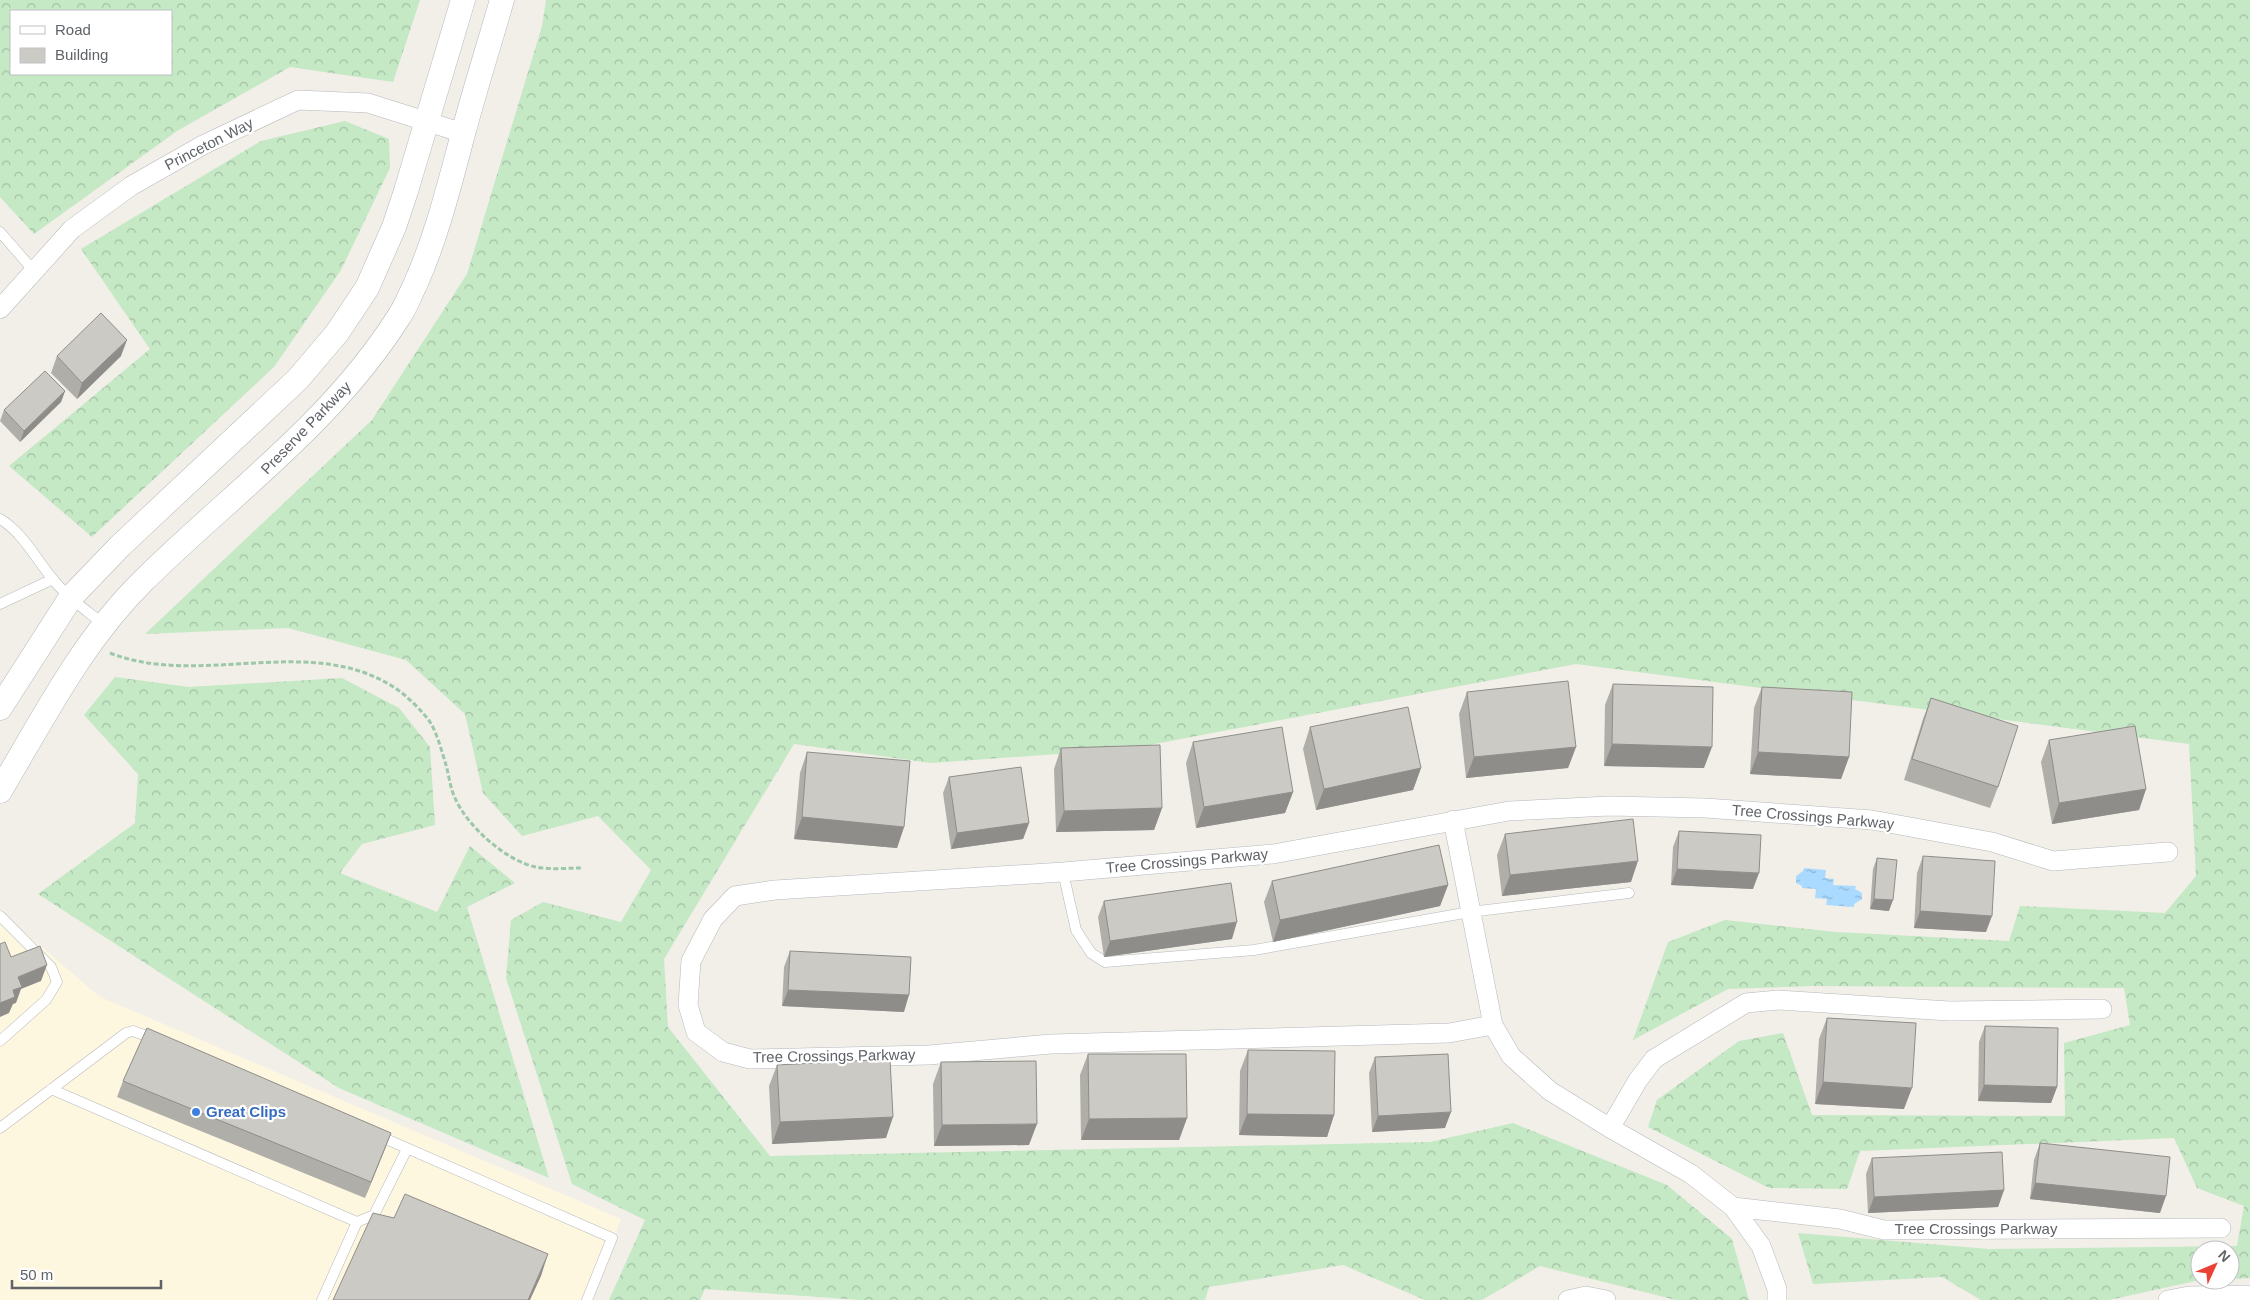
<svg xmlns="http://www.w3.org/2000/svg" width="2250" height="1300" viewBox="0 0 2250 1300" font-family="Helvetica,sans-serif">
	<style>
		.commercial { fill: #fef7e0 }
		.forest { fill: url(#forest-crowns); fill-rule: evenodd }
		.water { fill: url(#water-ripples) }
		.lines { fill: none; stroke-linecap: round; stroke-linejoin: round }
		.service-casing { stroke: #b5b8bc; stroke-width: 11 }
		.minor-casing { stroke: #b5b8bc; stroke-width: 20 }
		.tertiary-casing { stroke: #b5b8bc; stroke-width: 25 }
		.path { stroke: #9cc7a9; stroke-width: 3; stroke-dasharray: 5 2.5; stroke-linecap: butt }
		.service { stroke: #fff; stroke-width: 10 }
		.minor { stroke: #fff; stroke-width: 19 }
		.tertiary { stroke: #fff; stroke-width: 24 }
		.wall { fill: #afaea9 }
		.shaded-wall { fill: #8f8d8a }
		.building { fill: #cccac5; stroke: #8f8d8a }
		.shop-dot { fill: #3f7fe0; stroke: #fff; stroke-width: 2 }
		.labels { text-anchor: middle; stroke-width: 4.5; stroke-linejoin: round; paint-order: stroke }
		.street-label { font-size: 15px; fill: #5f6368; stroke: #fff }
		.shop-label { font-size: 15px; font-weight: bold; fill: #366cbe; stroke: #fff; text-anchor: start }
	</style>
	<defs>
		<pattern id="forest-crowns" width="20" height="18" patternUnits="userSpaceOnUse" patternTransform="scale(1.25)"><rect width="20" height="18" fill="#c5e8c5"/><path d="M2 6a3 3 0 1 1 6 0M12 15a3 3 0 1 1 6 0" fill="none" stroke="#a3c0a4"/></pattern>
		<pattern id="water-ripples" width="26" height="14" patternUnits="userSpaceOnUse" patternTransform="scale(1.25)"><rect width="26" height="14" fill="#aadaff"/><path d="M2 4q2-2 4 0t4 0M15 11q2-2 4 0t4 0" fill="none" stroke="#8eb4d2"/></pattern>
	</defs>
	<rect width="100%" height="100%" fill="#f1efe8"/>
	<!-- commercial -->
	<path class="commercial" d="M0,911l100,86 521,222 -31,81h-590z"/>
	<!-- forest -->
	<path class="forest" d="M0,0h420l-27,82 -103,-15 -113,64 -143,103 -34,-37zM171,11v63h-160v-63z
		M546,0h1704v1278l-20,1v-29h-30v30l-91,20h-128l-39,-23 -129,7 -15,-51 191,16 248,-3 7,-40 -47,-18 -23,-50 -314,13 -13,38 -78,-1 -121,-61 9,-27 82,-59 44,-8 29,82 253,1 -1,-73 66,-18 -6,-37 -311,-2 -85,3 -95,51 35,-98 57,-22 111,12 173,9 11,-35 145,7 31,-37 -7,-132 -613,-80 -448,85 -197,14 -137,-19 -130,215 4,68 102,129 660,-14 83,-19 154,62 65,54 17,61h-73l-136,-34 -58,34h-57l-82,-35 -134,22 -4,13h-344l-156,-11 -5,11h-91l36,-80 -73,-36 -66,-206 5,-58 32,-18 78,20 30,-52 -53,-54 -76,20 -39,-43 -18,-79 -59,-54 -118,-32 -143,6 227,-214 95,-146 75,-248z
		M345,121l44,18 1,29 -49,102 -67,97 -182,170 -83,-71 141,-117 -69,-100 180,-108z
		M115,677l74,10 153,-9 57,30 31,39 5,78 -73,19 -22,29 97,39 33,-66 45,37 -48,24 82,271 -210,-90 -301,-194 97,-71 3,-49 -54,-59z"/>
	<!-- water -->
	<path class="water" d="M1804,868l22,2 -1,8 9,1 -1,6 23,1 -1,3 7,4v6l-8,5v3l-28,-2 1,-6 -12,-1 1,-9 -14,-1v-2l-6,-3v-7l7,-5z"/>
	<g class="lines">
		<defs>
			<path id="service" d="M0,232l34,39
				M0,519c23,13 39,45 56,64 14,16 31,28 47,41
				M0,604l53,-25
				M1063,872l13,58 15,23 14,9 149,-12 216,-38 159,-19
				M0,916l51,51 6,15 -11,18 -46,41
				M51,1089l306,133
				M0,1128l126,-95 7,-2 22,8
				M377,1135l235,103 -25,62
				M322,1300l35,-78 17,-7 33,-66"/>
			<path id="minor" d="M0,309l72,-80 59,-43 72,-41 95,-45 70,3 95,30
				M1453,820l40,205 18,31 39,35 60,37 81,46 42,33 28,39 16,43v11
				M1493,1025l-44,8 -398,11 -122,11 -179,4 -27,-7 -27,-20 -8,-27 3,-44 22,-42 22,-23 40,-6 288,-18 210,-18 236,-43 100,-5 96,2 167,12 120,22 61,19 115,-9
				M1610,1128l28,-48 16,-21 92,-56 32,-3 171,11 153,-2
				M1733,1207l107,12 44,11 337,-2
				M1568,1300l18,-4 20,4
				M2168,1300l21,-4 61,-1"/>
			<path id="tertiary" d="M0,708l71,-111 49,-51 178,-167 39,-46 30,-45 27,-61 12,-36 57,-191
				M0,791c43,-72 82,-150 143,-210 88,-87 190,-159 257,-266 6,-9 10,-20 15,-30 22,-49 34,-99 48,-151 12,-45 26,-89 39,-134"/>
		</defs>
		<!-- service casing -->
		<use href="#service" class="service-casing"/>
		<!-- minor casing -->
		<use href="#minor" class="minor-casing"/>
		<!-- tertiary casing -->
		<use href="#tertiary" class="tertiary-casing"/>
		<!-- path -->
		<path class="path" d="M110,653c92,36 203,-22 288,37 9,6 26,23 32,32 7,11 12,30 16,43 3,10 4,23 9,33 12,28 51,63 81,69 14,3 31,1 45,1"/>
		<!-- service -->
		<use href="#service" class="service"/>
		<!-- minor -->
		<use href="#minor" class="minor"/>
		<!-- tertiary -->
		<use href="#tertiary" class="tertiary"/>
	</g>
	<!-- wall -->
	<path class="wall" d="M57,356h64l-44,43 -26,-26z
		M65,391l-4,11 -41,40 -20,-21 4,-11z
		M1613,684l91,84 -100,-2 1,-61z
		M1762,687l87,70 -8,22 -91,-5 4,-66z
		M1467,692l109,55 -8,21 -102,10 -7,-64z
		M1931,698l67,89 -8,21 -86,-28 19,-61z
		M1310,727l111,41 -8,22 -97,20 -13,-61z
		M2049,740l97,49 -7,21 -87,14 -11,-62z
		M1193,742l100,50 -8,21 -89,15 -10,-65z
		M1061,748l101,60 -8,22 -98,2 -2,-63z
		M807,752l97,75 -7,21 -103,-9 6,-66z
		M949,777l80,46 -6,16 -72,10 -8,-56z
		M1679,831l74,58 -82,-4 2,-38z
		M1505,834l126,48 -129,14 -5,-41z
		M1923,856l63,76 -72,-4 3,-55z
		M1877,858l12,53 -19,-2 3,-40z
		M1272,881l176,4 -8,21 -167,36 -9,-40z
		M1104,901l128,38 -128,18 -6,-40z
		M790,951l114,61 -122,-6 2,-39z
		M1827,1018l77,91 -89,-5 4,-65z
		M1985,1026l72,61 -6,16 -73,-2 1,-59z
		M1248,1050l86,65 -7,22 -88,-2 1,-64z
		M1088,1054l99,64 -8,22h-98l-1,-65z
		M1375,1057l70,71 -73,4 -3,-59z
		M941,1062l88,83 -95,1 -1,-62z
		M777,1065l109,73 -114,6 -3,-58z
		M123,1081l268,52 -26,65 -248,-101z
		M2040,1143l120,70 -130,-14 4,-39z
		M1872,1158l132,32 -6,17 -130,6 -2,-39z"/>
	<!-- shaded-wall -->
	<path class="shaded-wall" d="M127,340l-6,16 -44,43 5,-16z
		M65,391l-4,11 -41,40 4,-11z
		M1612,744l100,3 -8,21 -100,-2z
		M1576,747l-8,21 -102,10 8,-21z
		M1758,752l91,5 -8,22 -91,-5z
		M1421,768l-8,22 -97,20 8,-21z
		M2146,789l-7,21 -87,14 7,-21z
		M1293,792l-8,21 -89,15 8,-21z
		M1162,808l-8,22 -98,2 8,-21z
		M802,817l102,10 -7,21 -103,-9z
		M1029,823l-6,16 -72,10 6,-16z
		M1638,861l-7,21 -129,14 8,-21z
		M1677,869l82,4 -6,16 -82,-4z
		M1448,885l-8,21 -167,36 7,-22z
		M1874,899l19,1 -4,11 -19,-2z
		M1920,911l72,5 -6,16 -72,-4z
		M1237,922l-5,17 -128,18 6,-16z
		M47,965l-6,16 -20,8 -5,14 -3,1 -4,9 -9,4v-14l18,-26z
		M788,990l121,5 -5,17 -122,-6z
		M1823,1082l89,6 -8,21 -89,-5z
		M1984,1085l73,2 -6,16 -73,-2z
		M1451,1112l-6,16 -73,4 6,-16z
		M1247,1114l87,1 -7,22 -88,-2z
		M893,1117l-7,21 -114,6 8,-22z
		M1187,1118l-8,22h-98l8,-21z
		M1037,1124l-8,21 -95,1 8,-21z
		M391,1133l-6,16 -20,49 6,-16z
		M2035,1183l131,13 -6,17 -130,-14z
		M2004,1190l-6,17 -130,6 6,-16z
		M548,1254l-7,22 -11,24h-2z"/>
	<!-- building -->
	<path class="building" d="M101,313l26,27 -45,43 -25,-27z
		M45,371l20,20 -41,40 -20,-21z
		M1568,681l8,66 -102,10 -7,-65z
		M1613,684l100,3 -1,60 -100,-3z
		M1762,687l90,5 -3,65 -91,-5z
		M1931,698l87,28 -20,61 -86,-28z
		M1408,707l13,61 -97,21 -14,-62z
		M2135,726l11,63 -87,14 -10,-63z
		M1282,727l11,65 -89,15 -11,-65z
		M1160,745l2,63 -98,3 -3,-63z
		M807,752l103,9 -6,66 -102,-10z
		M1021,767l8,56 -72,10 -8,-56z
		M1633,819l5,42 -128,14 -5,-41z
		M1679,831l82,4 -2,38 -82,-4z
		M1439,845l9,40 -168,35 -8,-39z
		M1923,856l72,5 -3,55 -72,-5z
		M1877,858l20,2 -4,40 -19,-1z
		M1231,883l6,39 -127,19 -6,-40z
		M5,942l6,15 29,-11 7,19 -29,12 4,10 -9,3 2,7 -15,6v-59z
		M790,951l121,6 -2,38 -121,-5z
		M1827,1018l89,5 -4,65 -89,-6z
		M1985,1026l73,2 -1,59 -73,-2z
		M147,1028l244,105 -20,49 -248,-101z
		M1248,1050l87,1 -1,64 -87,-1z
		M1088,1054h98l1,64 -98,1z
		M1448,1054l3,58 -73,4 -3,-59z
		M890,1059l3,58 -113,5 -3,-57z
		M1036,1061l1,63 -95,1 -1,-63z
		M2040,1143l130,14 -4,39 -131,-13z
		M2002,1152l2,38 -130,7 -2,-39z
		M405,1194l143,60 -20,46h-195l40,-87 21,5z"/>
	<!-- markers -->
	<circle class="shop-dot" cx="196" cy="1112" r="5"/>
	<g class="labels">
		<!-- street labels -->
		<g class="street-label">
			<text transform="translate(209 144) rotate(-27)" y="5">Princeton Way</text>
			<text transform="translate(306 428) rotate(-46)" y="5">Preserve Parkway</text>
			<text transform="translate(1813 817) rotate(5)" y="5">Tree Crossings Parkway</text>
			<text transform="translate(1187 861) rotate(-5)" y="5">Tree Crossings Parkway</text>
			<text transform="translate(834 1056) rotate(-1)" y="5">Tree Crossings Parkway</text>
			<text x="1976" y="1234">Tree Crossings Parkway</text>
		</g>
		<!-- shop labels -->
		<g class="shop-label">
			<text x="206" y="1117">Great Clips</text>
		</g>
	</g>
	<!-- legend -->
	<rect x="10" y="10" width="162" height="65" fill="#ffffff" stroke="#bfc1c3"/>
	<rect x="20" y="26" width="25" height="8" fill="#ffffff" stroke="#bfc1c3"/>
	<text x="55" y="35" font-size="15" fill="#5f6368">Road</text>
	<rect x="20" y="48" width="25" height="15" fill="#cccac5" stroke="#bfc1c3"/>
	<text x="55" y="60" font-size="15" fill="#5f6368">Building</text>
	<!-- north arrow -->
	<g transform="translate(2215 1265) rotate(46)"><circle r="24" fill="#ffffff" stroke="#bfc1c3"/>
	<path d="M0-4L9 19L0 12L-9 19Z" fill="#ea4335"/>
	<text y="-8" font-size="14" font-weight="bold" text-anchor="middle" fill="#5f6368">N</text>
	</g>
	<!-- scale -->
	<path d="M12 1280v8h149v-8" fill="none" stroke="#5f6368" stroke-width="2.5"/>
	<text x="20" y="1280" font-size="15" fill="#5f6368" stroke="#ffffff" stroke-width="4" paint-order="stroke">50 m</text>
</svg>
